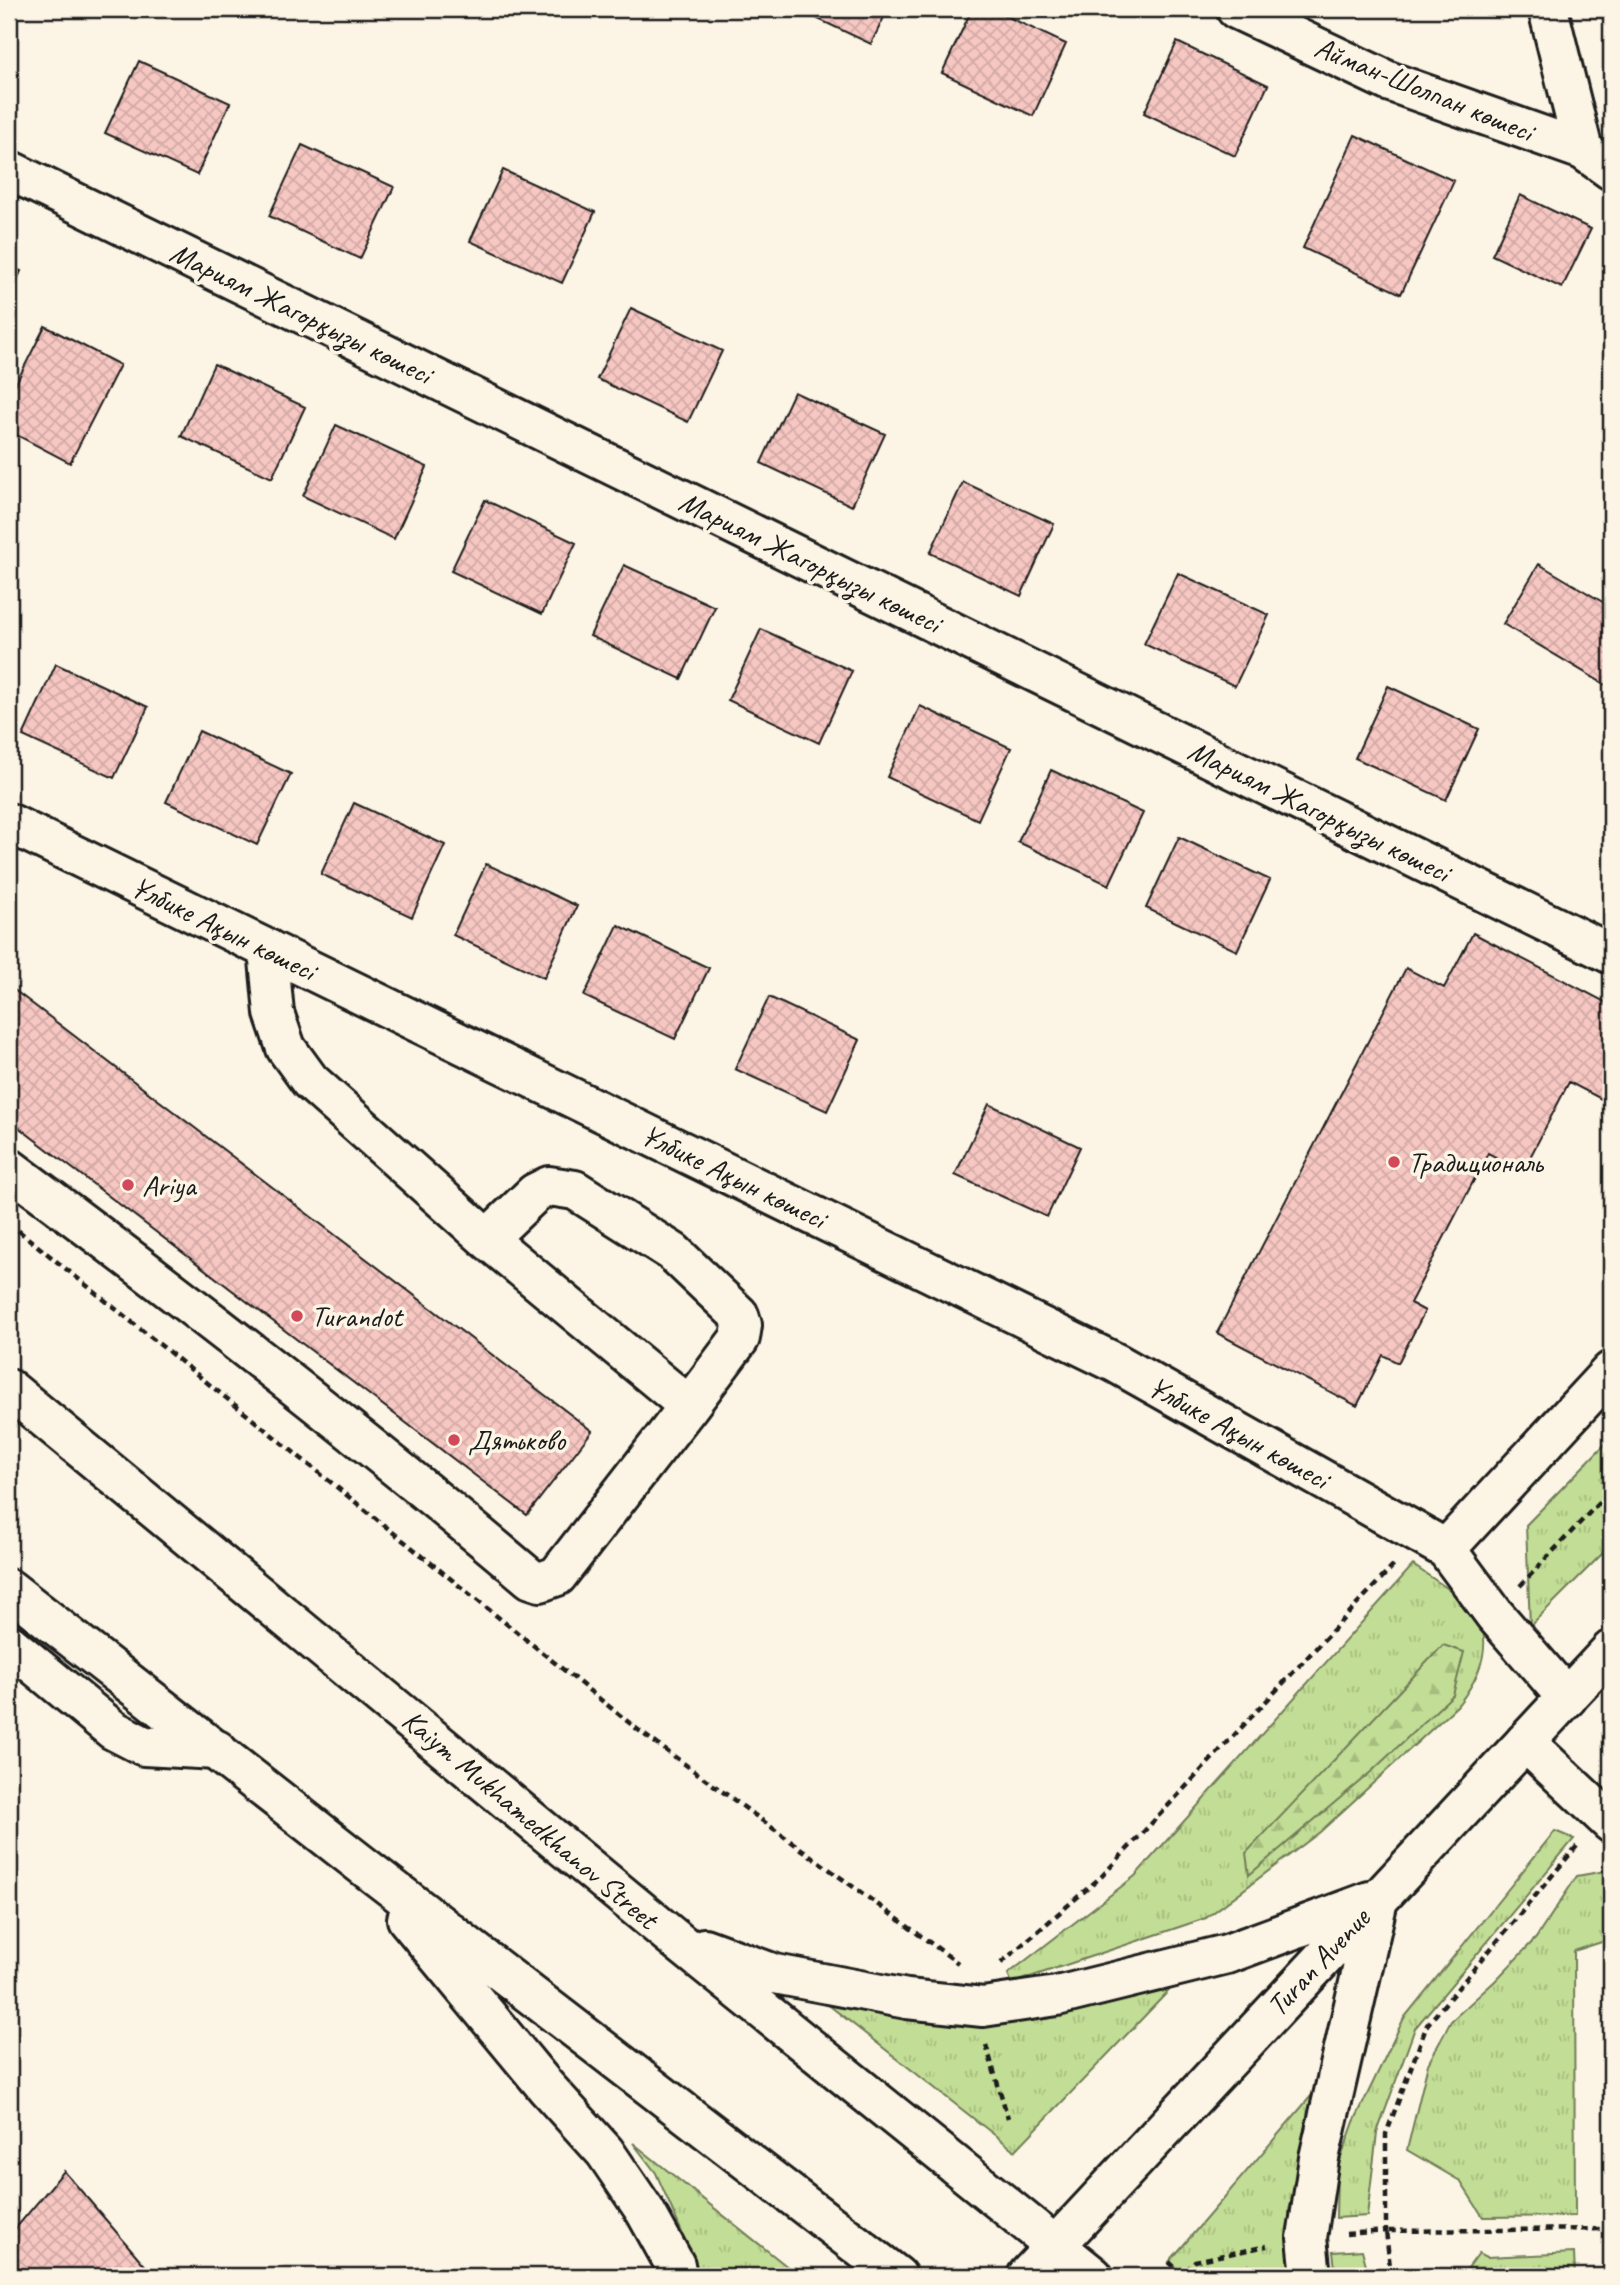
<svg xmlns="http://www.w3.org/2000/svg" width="1620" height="2285" viewBox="0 0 1620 2285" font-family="Caveat,sans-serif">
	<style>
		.grass { fill: url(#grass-tufts); stroke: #6f7c58; stroke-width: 2 }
		.forest { fill: url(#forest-firs); stroke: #6f7c58; stroke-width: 2 }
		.building { fill: url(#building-cross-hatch); stroke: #1c1c1c; stroke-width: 2 }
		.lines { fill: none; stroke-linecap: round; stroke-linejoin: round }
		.minor-casing { stroke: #1c1c1c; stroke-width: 44 }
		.major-casing { stroke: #1c1c1c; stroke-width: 44 }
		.path { stroke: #1c1c1c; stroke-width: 4.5; stroke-dasharray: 7 5; stroke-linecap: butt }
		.minor { stroke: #fcf5e5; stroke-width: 38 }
		.major { stroke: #fcf5e5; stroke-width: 38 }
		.poi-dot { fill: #d1495b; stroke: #fcf5e5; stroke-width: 2.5 }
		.labels { text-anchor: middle; stroke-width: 7; stroke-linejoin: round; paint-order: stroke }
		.street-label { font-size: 30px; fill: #1c1c1c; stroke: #fcf5e5 }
		.poi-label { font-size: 30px; fill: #1c1c1c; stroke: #fcf5e5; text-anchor: start }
	</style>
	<defs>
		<pattern id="grass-tufts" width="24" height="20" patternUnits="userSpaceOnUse" patternTransform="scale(1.75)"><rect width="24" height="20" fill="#c2dd95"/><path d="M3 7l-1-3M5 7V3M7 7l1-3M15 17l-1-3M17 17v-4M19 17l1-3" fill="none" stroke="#a6bd80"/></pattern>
		<pattern id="forest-firs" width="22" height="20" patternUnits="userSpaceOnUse" patternTransform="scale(1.75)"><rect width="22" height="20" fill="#c2dd95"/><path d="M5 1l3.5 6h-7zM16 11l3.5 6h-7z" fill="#a6bd80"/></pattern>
		<pattern id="building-cross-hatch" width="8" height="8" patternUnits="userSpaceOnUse" patternTransform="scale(1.75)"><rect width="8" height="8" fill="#f7c7c2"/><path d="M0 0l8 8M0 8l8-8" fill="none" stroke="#d3aaa6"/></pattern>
	</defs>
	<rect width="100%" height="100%" fill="#fcf5e5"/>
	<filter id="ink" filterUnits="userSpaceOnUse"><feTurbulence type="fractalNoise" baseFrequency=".0143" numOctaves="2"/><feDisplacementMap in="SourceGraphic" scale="14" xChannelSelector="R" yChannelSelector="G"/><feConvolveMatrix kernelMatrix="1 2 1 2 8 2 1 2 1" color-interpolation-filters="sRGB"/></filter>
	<g filter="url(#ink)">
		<!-- grass -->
		<path class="grass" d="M1611,1438v107l-81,81 -4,-101z
			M1413,1565c12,9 55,35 62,45 20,34 5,67 -17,95l-138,127 -114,86 -194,65 -4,-9 127,-98z
			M1555,1831l19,8 -159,189 -38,105 -10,83 -31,2 1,-49 17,-47 50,-104z
			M1611,1870v69l-37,12 1,265 -92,1 -23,-36 -53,-31 21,-86 23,-43 44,-40 41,-43 41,-62z
			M1182,1977l-167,174 -194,-152z
			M1329,2075l-40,135 6,66h-109l-17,-14z
			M633,2143l166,133h-98l-45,-103z
			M1362,2250l7,26h-33l-3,-24z
			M1479,2253l8,4 87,-4 1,23h-113z"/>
		<!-- forest -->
		<path class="forest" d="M1443,1645l21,7 -11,43 -81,76 -123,104 -3,-22z"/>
		<!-- building -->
		<path class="building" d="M797,9h91l-17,35z
			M972,9h19l75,35 -33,72 -91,-43z
			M1177,42l91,43 -33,71 -91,-43z
			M139,61l91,42 -33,72 -92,-42z
			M1355,135l99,46 -53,113 -98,-46z
			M302,145l92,42 -34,72 -91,-43z
			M503,170l92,42 -33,71 -92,-42z
			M1520,195l71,34 -29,59 -70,-33z
			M9,266l12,5 -12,27z
			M631,308l91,43 -34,71 -91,-43z
			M45,326l75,39 -50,98 -61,-32v-34z
			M214,364l91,43 -33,71 -91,-42z
			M794,392l91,42 -33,72 -91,-43z
			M336,425l91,42 -33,72 -91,-43z
			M963,482l91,42 -33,72 -91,-43z
			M485,500l91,43 -34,71 -91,-43z
			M1539,564l72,43v69l-5,9 -103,-61z
			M624,565l91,42 -34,72 -91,-43z
			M1178,573l91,42 -34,71 -91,-42z
			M761,629l91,42 -33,72 -91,-43z
			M56,664l92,43 -34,71 -91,-42z
			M1388,686l91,43 -33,71 -91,-42z
			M920,706l91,42 -33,72 -91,-43z
			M199,731l92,43 -34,71 -91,-43z
			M1051,770l92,43 -34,72 -91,-43z
			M354,803l91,42 -33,72 -91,-43z
			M1179,837l91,43 -33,71 -91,-43z
			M486,864l91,42 -33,72 -91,-43z
			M618,925l91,43 -34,71 -91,-43z
			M1473,933l138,72v99l-42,-22 -46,89 -35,-18 -78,150 15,8 -27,52 -15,-8 -26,51 -140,-73 189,-365 38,20z
			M9,986l583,445 -65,84 -518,-395z
			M769,997l91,43 -33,71 -92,-42z
			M989,1104l91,43 -33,70 -92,-42z
			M64,2171l90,105h-145v-40z"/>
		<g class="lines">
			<defs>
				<path id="minor" d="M1236,9l152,72 195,69 28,20
					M1548,9l35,141
					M9,170l1602,784
					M9,823l1107,540 330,186 48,65 73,84
					M9,1168c177,132 353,268 522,411l9,3 17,-6 132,-170 -202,-167 -177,-158 -24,-33 -12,-35 -6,-64
					M487,1239l48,-46 14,-7 26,4 98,62 66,63 3,10 -2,13 -51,68
					M1446,1549l165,-178
					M9,1644l104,86 31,16 73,4
					M1525,1742l86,81"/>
				<path id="major" d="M9,1389l661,546 423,341
					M9,1589l357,279 531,408
					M407,1919l139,168 59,65 40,59 30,54 2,11
					M704,1948l71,26 132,25 76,8 74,-11 170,-42 143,-53
					M1027,2276l584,-626
					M1311,2276l-4,-38 12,-80 59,-258"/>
			</defs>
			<!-- minor casing -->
			<use href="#minor" class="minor-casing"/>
			<!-- major casing -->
			<use href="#major" class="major-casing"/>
			<!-- path -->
			<path class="path" d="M9,1223l633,510 316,230
				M1520,1586l91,-96
				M1001,1963l101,-87 293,-312
				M986,2045l22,73
				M1346,2234l40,-3v-97l41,-109 150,-179
				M1169,2262l14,13 12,-14 72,-15
				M1391,2276l-5,-45 225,-2"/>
			<!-- minor -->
			<use href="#minor" class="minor"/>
			<!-- major -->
			<use href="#major" class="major"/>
		</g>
	</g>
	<!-- markers -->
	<g class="poi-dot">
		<circle cx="1394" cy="1162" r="7"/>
		<circle cx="128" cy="1185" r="7"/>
		<circle cx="297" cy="1316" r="7"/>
		<circle cx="454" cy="1440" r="7"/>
	</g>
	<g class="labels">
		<!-- street labels -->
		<g class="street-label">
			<text transform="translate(1424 89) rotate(22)" y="10">Айман-Шолпан көшесі</text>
			<text transform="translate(301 313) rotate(26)" y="10">Мариям Жагорқызы көшесі</text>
			<text transform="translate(810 562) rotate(26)" y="10">Мариям Жагорқызы көшесі</text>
			<text transform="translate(1319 811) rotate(26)" y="10">Мариям Жагорқызы көшесі</text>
			<text transform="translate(223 928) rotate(26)" y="10">Ұлбике Ақын көшесі</text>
			<text transform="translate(733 1176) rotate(26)" y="10">Ұлбике Ақын көшесі</text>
			<text transform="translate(1238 1432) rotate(29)" y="10">Ұлбике Ақын көшесі</text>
			<text transform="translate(530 1819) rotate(40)" y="10">Kaiym Mukhamedkhanov Street</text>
			<text transform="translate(1318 1962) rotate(-47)" y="10">Turan Avenue</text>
		</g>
		<!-- poi labels -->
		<g class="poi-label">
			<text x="1408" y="1172">Традициональ</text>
			<text x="142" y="1195">Ariya</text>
			<text x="311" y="1326">Turandot</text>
			<text x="468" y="1450">Дятьково</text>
		</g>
	</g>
	<!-- margin -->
	<rect width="1620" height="2285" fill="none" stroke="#fcf5e5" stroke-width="35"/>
	<rect x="18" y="18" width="1585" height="2250" fill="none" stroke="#1c1c1c" stroke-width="2.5" filter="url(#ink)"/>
</svg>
